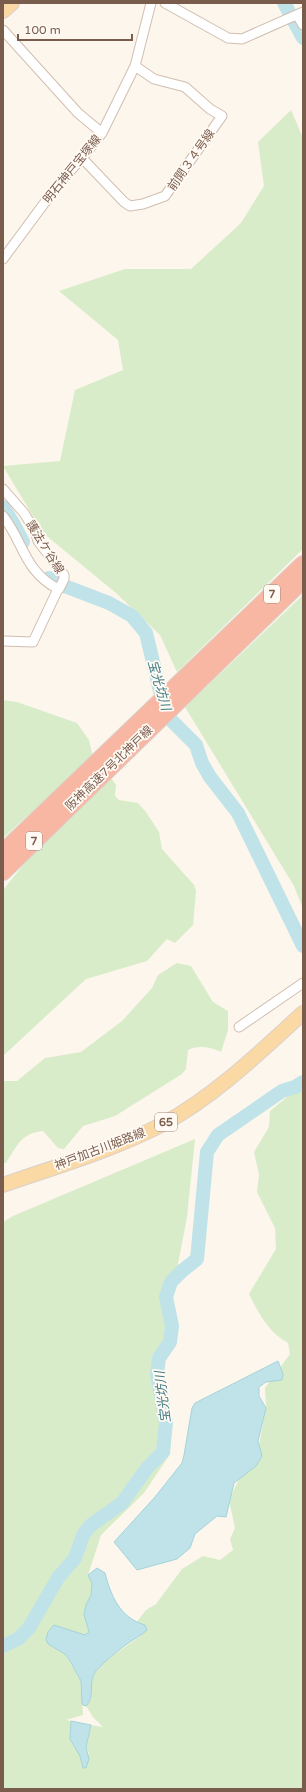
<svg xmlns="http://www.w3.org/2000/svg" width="306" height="1792" viewBox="0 0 306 1792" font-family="'Varela Round','Noto Sans JP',sans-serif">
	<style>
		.green { fill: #d8ecc9 }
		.water { fill: #bfe3e8; stroke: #a5d3da }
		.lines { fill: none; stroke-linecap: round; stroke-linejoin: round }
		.river { stroke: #bfe3e8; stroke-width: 14 }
		.street-casing { stroke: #d1beb0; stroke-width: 11 }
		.primary-casing { stroke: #dad1cd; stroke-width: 16 }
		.highway-casing { stroke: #dad1cd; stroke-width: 18 }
		.street { stroke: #fff; stroke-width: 9 }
		.primary { stroke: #fbd9a5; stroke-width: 14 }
		.highway { stroke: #f7b7a3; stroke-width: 16 }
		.labels { text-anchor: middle; stroke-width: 3.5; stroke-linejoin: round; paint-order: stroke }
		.shield { fill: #fffaf3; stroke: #a28b7f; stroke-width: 1 }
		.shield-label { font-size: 11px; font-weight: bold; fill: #7a5c4d }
		.street-label { font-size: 12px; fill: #7a5c4d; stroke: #fffaf3 }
		.water-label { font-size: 13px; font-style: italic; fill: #437c86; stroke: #fffaf3 }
	</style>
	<rect width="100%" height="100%" fill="#fdf6ec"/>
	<!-- green -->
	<path class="green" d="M291,110l12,28v411l-126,123 -17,-37 -44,-42 -73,-60 -40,-67 57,-5 15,-71 48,-20 -5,-30 -59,-49 66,-22h66l50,-46 23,-37 -6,-44z
		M303,595v314l-9,-23 -109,-179z
		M3,700l14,2 60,21 12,17 4,17 -90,81z
		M111,778l5,7 -1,11 4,4 19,3 8,9 13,20 3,17 32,36 2,6 -3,34 -18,18 -8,-4 -20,22 -61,18 -83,77v-166l26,-32z
		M177,963l14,3 22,36 15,9v19l-7,22c-11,-5 -22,-7 -33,-2l-2,19 -4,5 -67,42 -32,10 -19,23 -6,-1 -15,-17c-22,2 -26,15 -37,32h-3v-82h14l28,-23 36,-6 41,-31 30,-33 6,-13z
		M303,1084v705h-300v-567l10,-6 182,-77 -8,78 -10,52 -13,36 3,35 -8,36 12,58 -1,20 -26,39 -43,42 -13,40 4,8 -1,12 -5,10 -2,9 5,18 -4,3 -18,-4 -7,-5 -12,18 17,10 16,27 2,34 -17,5 5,1 -1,18 10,17 3,12 6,-15 -3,-6 5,-22 12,2 -10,-10 -7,-11 5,-7v-17l4,-9 14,-15 32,-22 4,-11 -9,-2 10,-13 10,-6 26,-35 21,-13 17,4 13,-10 -3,-11 5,-11 -6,-28 10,-21 17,-16 10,-57 -1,-18 25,-34 -2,-11c-20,-11 -29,-29 -39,-49l27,-45 -1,-21 -18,-36 2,-17 -5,-23 15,-25 1,-16z"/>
	<!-- water -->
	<path class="water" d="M278,1361l5,13 -1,6 -16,2 -7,5v9l7,12 -8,33 4,15 -6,10 -22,17 -8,34 -9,-1 -22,18 -5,14 -13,11 -40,11 -23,-28 41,-45 27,-34 2,-8 8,-47 3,-5z
		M97,1568l8,5c6,23 15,45 40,52l2,5c-6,6 -13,9 -20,14 -11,8 -22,17 -31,27 -9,11 0,26 -10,35l-3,-1 -1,-2 -1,-22 -11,-20 -5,-7 -17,-10 -2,-5 2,-7 6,-7 31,10 4,-3 -5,-18 2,-9 5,-10 1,-12 -4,-8z
		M71,1721l20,4 -5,22 3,12 -3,9h-3l-3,-12 -10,-17z"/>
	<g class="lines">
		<!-- river -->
		<path class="river" d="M284,3l19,35
			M3,507l10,16 10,19
			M49,578l5,4 55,21 23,13 14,17 14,58 11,29 25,25 6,18 8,14 28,36 65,133
			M3,1646l15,-7 11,-11 29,-50 17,-20 8,-23 8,-10 31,-22 25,-35 16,-16 3,-29 -9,-49 2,-16 11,-16 2,-16 -6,-29 5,-15 11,-11 15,-12 10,-107 11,-17 64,-44 13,-4 8,-5"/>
		<defs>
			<path id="street" d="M165,3l63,35 14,1 61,-27
				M297,15l6,10
				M3,30l75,83 24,20
				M82,158l42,44 6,4 13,-2 22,-8 57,-80 -12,-7 -25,-22 -31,-8 -19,-13
				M3,259l57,-77 22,-24 20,-25 33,-67 16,-63
				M3,489l21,24 11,18 3,10 26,34v4l-5,10
				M3,516c21,27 21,55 55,73l-25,53 -30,-1
				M239,1027l64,-44"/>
			<path id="primary" d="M3,11l9,-8
				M3,1185c54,-19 111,-35 162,-62 51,-28 95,-71 138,-110"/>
			<path id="highway" d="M3,852l300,-288
				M3,872l300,-292"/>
		</defs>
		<!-- street casing -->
		<use href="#street" class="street-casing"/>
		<!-- primary casing -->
		<use href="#primary" class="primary-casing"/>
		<!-- highway casing -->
		<use href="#highway" class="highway-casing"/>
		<!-- street -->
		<use href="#street" class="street"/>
		<!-- primary -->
		<use href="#primary" class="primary"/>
		<!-- highway -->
		<use href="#highway" class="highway"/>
	</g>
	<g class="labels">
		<!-- shield labels -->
		<g class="shield">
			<rect x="264" y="585" width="16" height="18" rx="3"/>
			<rect x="26" y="832" width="16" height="18" rx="3"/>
			<rect x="155" y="1113" width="22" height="18" rx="3"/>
		</g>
		<g class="shield-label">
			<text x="272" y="598">7</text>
			<text x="34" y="845">7</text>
			<text x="166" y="1126">65</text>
		</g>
		<!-- street labels -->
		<g class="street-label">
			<text transform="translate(191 160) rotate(-55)" y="4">前開３４号線</text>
			<text transform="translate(72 169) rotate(-51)" y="4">明石神戸宝塚線</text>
			<text transform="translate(45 547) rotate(58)" y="4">護法ケ谷線</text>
			<text transform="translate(109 768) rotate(-44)" y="4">阪神高速7号北神戸線</text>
			<text transform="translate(100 1149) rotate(-21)" y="4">神戸加古川姫路線</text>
		</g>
		<!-- water labels -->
		<g class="water-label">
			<text transform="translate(160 685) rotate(74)" y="5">宝光坊川</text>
			<text transform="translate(162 1397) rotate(-97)" y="5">宝光坊川</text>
		</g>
	</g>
	<!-- border -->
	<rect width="306" height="1792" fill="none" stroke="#7a5c4d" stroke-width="8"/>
	<!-- scale -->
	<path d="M18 34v6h114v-6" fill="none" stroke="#7a5c4d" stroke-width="2"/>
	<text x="24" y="34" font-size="12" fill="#7a5c4d" stroke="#fffaf3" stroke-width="3" paint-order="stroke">100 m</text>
</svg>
